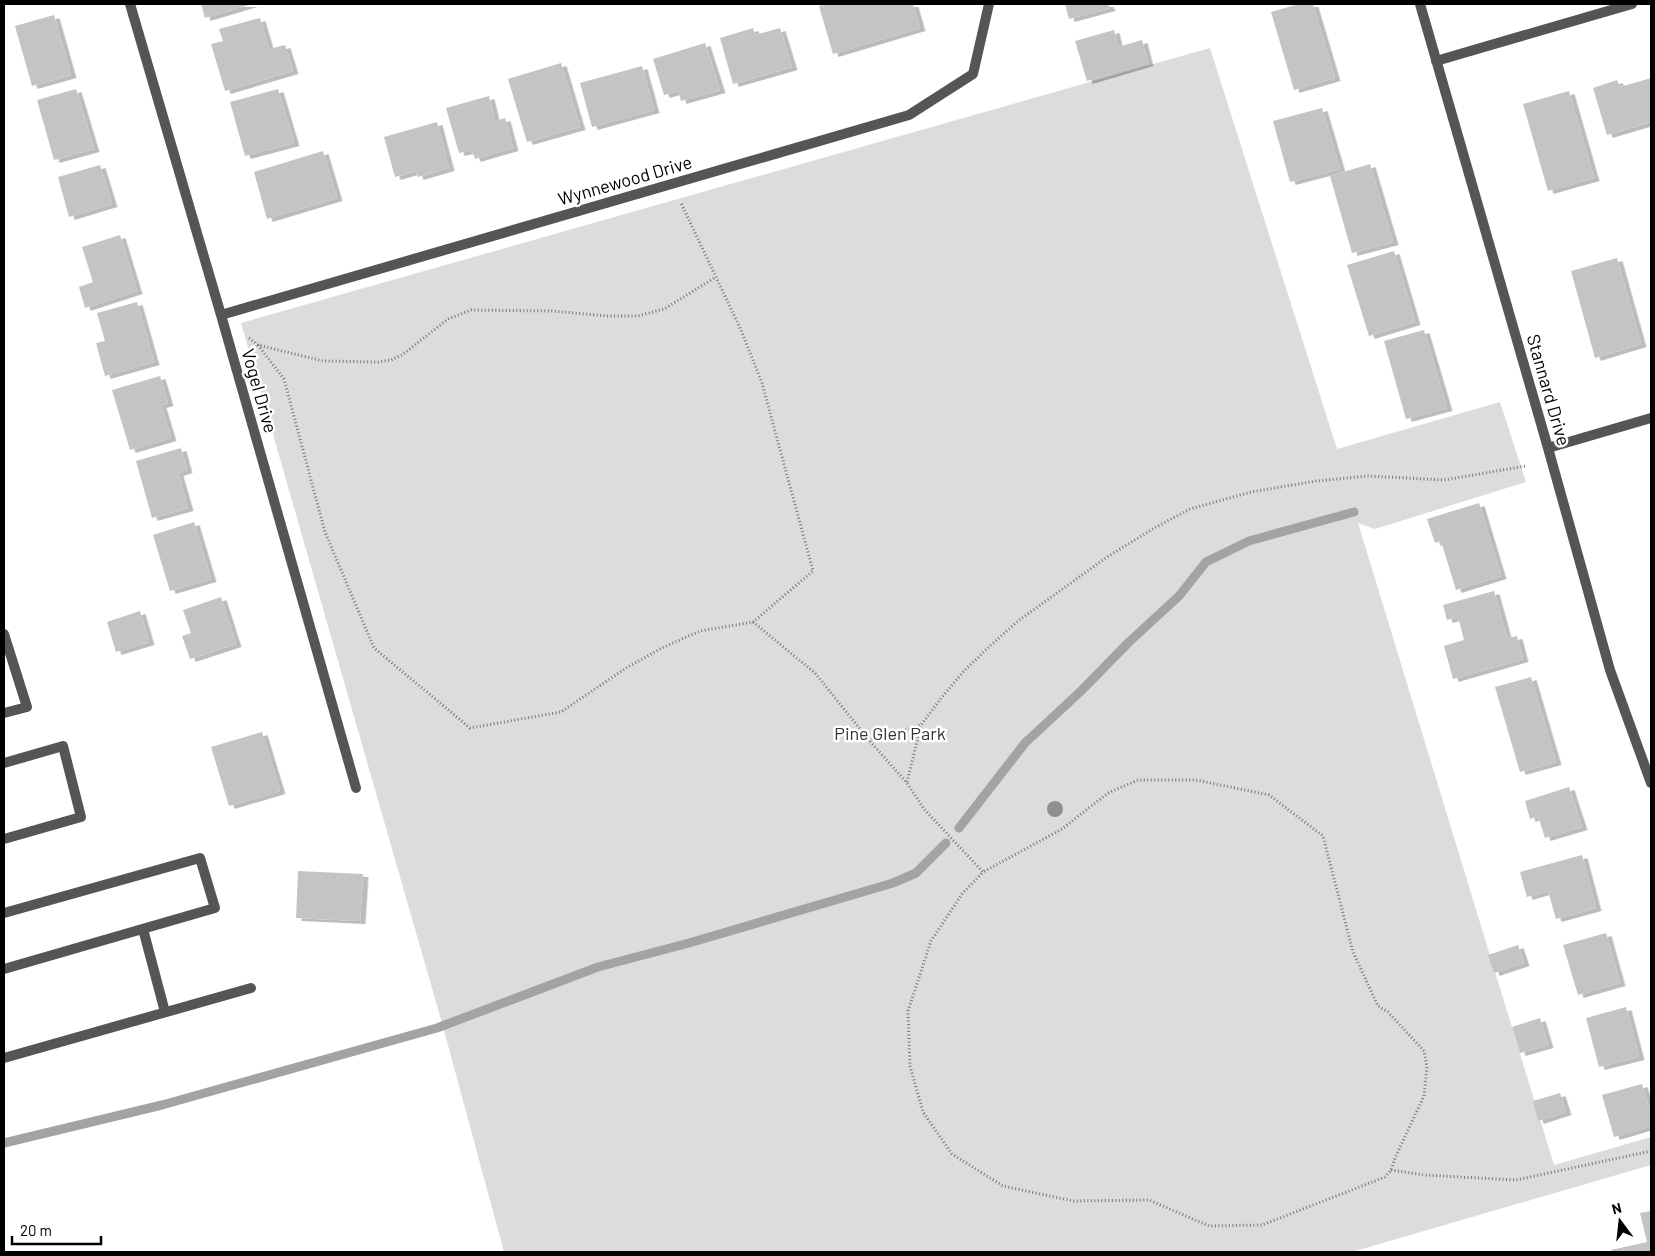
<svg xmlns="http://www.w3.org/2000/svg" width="1655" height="1256" viewBox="0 0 1655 1256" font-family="Barlow,sans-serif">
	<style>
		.green { fill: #dcdcdc }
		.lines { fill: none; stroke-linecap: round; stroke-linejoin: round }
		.stream { stroke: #a3a3a3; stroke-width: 9 }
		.building { fill: #c4c4c4; filter: url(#shadow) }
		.path { stroke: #777; stroke-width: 3; stroke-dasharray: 1 2.5; stroke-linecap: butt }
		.lane { stroke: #555; stroke-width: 10 }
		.street { stroke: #555; stroke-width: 10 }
		.tree { fill: #8f8f8f }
		.labels { text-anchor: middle; stroke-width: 5; stroke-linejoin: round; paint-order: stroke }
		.street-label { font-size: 18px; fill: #000; stroke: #fff }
		.park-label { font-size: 18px; fill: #333; stroke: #fff }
	</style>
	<defs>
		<filter id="shadow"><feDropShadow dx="5.5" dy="3" stdDeviation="0" flood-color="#0004"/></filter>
	</defs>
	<rect width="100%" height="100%" fill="#fff"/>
	<!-- green -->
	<path class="green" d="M1210,48l127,401 163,-47 26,80 -151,47 -17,-6 196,642 97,-28v28l-299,87h-848l-62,-229 -201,-700z"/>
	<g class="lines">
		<!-- stream -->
		<path class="stream" d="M959,828l66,-85 56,-52 48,-49 50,-46 27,-34 43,-21 105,-29
			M4,1143l158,-38 275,-77 161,-61 91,-24 204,-60 23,-10 30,-30"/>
	</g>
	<!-- building -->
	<path class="building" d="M201,4h51l-47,14z
		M828,4h85l7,24 -87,26 -14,-48z
		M1065,4h43l2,4 -41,11z
		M1299,4h14l22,74 -41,12 -23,-78z
		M54,15l17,60 -39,11 -17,-60z
		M260,18l9,31 16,-4 8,26 -68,20 -14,-47 12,-3 -4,-12z
		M753,28l2,7 25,-7 12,39 -59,17 -13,-46z
		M1114,30l4,17 24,-7 6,23 -61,18 -12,-40z
		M705,43l15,47 -39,11 -3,-10 -14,4 -11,-36z
		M561,63l19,64 -53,15 -19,-63z
		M642,66l12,44 -62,17 -12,-44z
		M1651,78v44l-44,13 -14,-47 24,-8 3,7z
		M76,89l18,60 -40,11 -17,-60z
		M278,89l16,54 -49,13 -15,-54z
		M1569,91l25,87 -46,13 -25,-87z
		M489,96l6,25 10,-3 8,30 -38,11 -3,-9 -13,3 -13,-45z
		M1322,108l18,61 -50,13 -17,-61z
		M437,122l12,46 -31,9 -2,-6 -21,6 -11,-40z
		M323,151l14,47 -70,21 -13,-47z
		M1370,164l23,78 -41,11 -22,-77z
		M100,165l12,39 -43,13 -11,-40z
		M120,235l17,56 -52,17 -6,-21 14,-5 -11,-35z
		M1394,251l21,71 -46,14 -22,-71z
		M1617,258l24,86 -46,14 -24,-87z
		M137,302l17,60 -49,14 -9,-33 9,-2 -8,-28z
		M1424,330l23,78 -41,11 -22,-78z
		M160,376l8,27 -7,2 10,33 -41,12 -18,-60z
		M181,448l6,22 -9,3 10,35 -36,10 -16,-57z
		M1479,503l22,73 -45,14 -15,-49 -6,2 -8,-24z
		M194,522l17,57 -41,12 -17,-56z
		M1494,591l13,47 10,-2 6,23 -70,20 -9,-33 20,-6 -6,-23 -11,3 -4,-15z
		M221,597l15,47 -46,15 -8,-23 9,-3 -8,-23z
		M140,611l9,31 -33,10 -9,-30z
		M1531,677l25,85 -36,10 -25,-85z
		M262,732l18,59 -51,15 -18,-59z
		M1569,787l13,40 -37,11 -7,-22 -8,3 -5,-18z
		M1582,855l14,53 -40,11 -8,-28 -21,6 -7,-25z
		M298,871l65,3 -3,47 -64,-3z
		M1606,933l14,50 -42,12 -15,-50z
		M1518,945l6,18 -30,10 -6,-18z
		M1626,1007l13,50 -40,10 -13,-49z
		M1540,1018l8,27 -28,8 -8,-26z
		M1642,1084l9,30v12l-37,11 -12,-42z
		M1560,1093l6,19 -28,9 -5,-20z
		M1651,1211v41h-39l-1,-2 36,-8 -7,-29z"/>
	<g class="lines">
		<!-- path -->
		<path class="path" d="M249,338l9,7 65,16 55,1 13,-2 11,-5 46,-36 23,-9 81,1 56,5h30l26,-7 52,-32
			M258,345l26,34 41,153 49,116 96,80 91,-16 65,-44 36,-20 38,-17 53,-9 60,-51 -51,-188 -21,-53 -60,-127
			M753,622l62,51 53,66 39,44 17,26 59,63 -21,22 -31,47 -23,70 2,55 13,46 29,42 51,32 70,15 76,-1 60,26 53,-1 123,-48 6,-7 4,-12 29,-62 3,-29 -3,-16 -36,-39 -10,-6 -25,-54 -30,-116 -54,-41 -73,-15h-58l-30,13 -46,36 -79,43
			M868,739l30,-6 22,-8
			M907,782l14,-57 21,-28 22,-26 27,-26 27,-24 89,-64 49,-30 34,-18 61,-17 65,-11 52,-5 76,4 82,-14
			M1391,1170l33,5 92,5 135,-29"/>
		<!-- lane -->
		<path class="lane" d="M4,634l23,73 -23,6
			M4,763l59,-17 18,71 -77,22
			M4,913l196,-55 15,50 -211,61
			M143,929l22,83
			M4,1058l247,-70"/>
		<!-- street -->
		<path class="street" d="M130,4l91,311 135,473
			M1420,4l128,444 62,222 41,113
			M1436,61l196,-57
			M221,315l688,-200 64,-41 16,-70
			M1548,448l103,-30"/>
	</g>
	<!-- trees -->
	<circle class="tree" cx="1055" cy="809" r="8"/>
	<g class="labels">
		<!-- street labels -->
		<g class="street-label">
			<text transform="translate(625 181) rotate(-16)" y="6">Wynnewood Drive</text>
			<text transform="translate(1548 390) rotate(74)" y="6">Stannard Drive</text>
			<text transform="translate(259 391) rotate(74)" y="6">Vogel Drive</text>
		</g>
		<!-- park labels -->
		<g class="park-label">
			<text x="890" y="740">Pine Glen Park</text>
		</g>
	</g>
	<!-- border -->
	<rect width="1655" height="1256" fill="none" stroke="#000000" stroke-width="10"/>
	<!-- north arrow -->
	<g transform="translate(1620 1221) rotate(345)" stroke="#ffffff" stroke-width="4" paint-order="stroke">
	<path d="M0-4L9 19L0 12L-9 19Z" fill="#000000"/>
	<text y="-8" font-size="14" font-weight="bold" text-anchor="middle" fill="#000000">N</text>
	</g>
	<!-- scale -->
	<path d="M12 1236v8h89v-8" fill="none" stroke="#000000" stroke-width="2.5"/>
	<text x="20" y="1236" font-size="15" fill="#000000" stroke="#ffffff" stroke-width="4" paint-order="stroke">20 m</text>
</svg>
